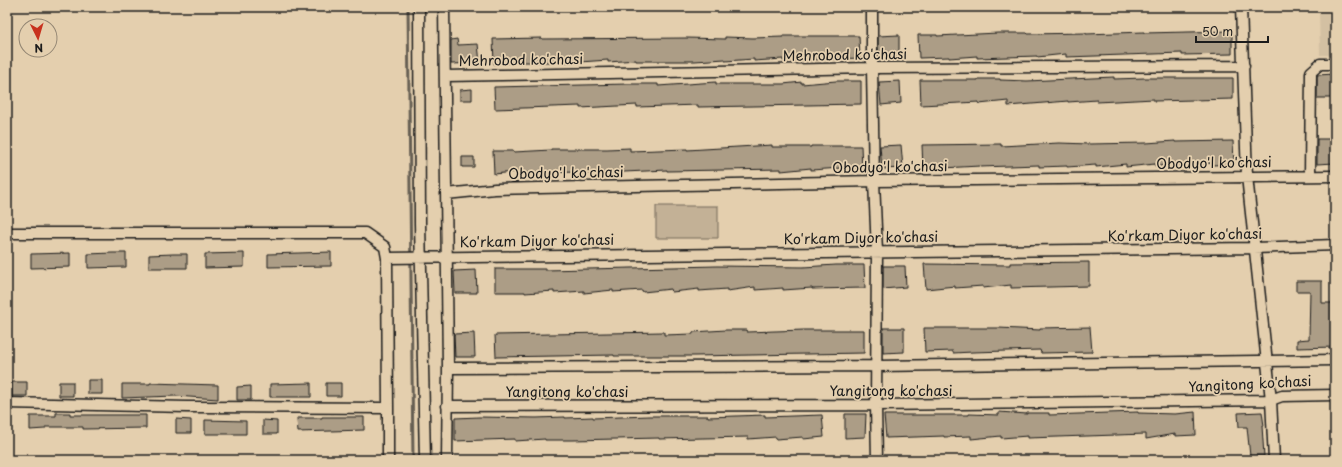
<svg xmlns="http://www.w3.org/2000/svg" width="1342" height="467" viewBox="0 0 1342 467" font-family="'Playpen Sans',sans-serif">
	<style>
		.built { fill: #d3c0a2 }
		.green { fill: #c3b196; stroke: #706659 }
		.lines { fill: none; stroke-linecap: round; stroke-linejoin: round }
		.stream { stroke: #665e52; stroke-width: 3 }
		.building { fill: #ac9d86; stroke: #1c1c1c }
		.minor-casing { stroke: #1c1c1c; stroke-width: 13 }
		.minor { stroke: #e4cfae; stroke-width: 10 }
		.labels { text-anchor: middle; stroke-width: 3.5; stroke-linejoin: round; paint-order: stroke }
		.street-label { font-size: 14px; fill: #1c1c1c; stroke: #e4cfae }
	</style>
	<rect width="100%" height="100%" fill="#e4cfae"/>
	<filter id="ink" filterUnits="userSpaceOnUse"><feTurbulence type="fractalNoise" baseFrequency=".025" numOctaves="2"/><feDisplacementMap in="SourceGraphic" scale="8" xChannelSelector="R" yChannelSelector="G"/><feConvolveMatrix kernelMatrix="1 2 1 2 8 2 1 2 1" color-interpolation-filters="sRGB"/></filter>
	<g filter="url(#ink)">
		<!-- built -->
		<path class="built" d="M1319,7h16v48h-15z"/>
		<!-- green -->
		<path class="green" d="M656,206h62v32h-62z"/>
		<g class="lines">
			<!-- stream -->
			<path class="stream" d="M408,7l5,453"/>
		</g>
		<!-- building -->
		<path class="building" d="M1232,31v23l-50,1v-2l-116,4v-3l-29,3v-1l-60,2v-2l-28,2v-1l-30,1 -1,-23h19v1l61,-3h29l1,1 58,-1v1l58,-2v1z
			M899,35v22l-21,2v-23z
			M783,36h76l1,22 -77,3v-2l-29,2v-2l-29,2v-2l-30,2h-59v-1l-28,2v-2l-28,2h-57l-29,2 -1,-25 49,-1v1l145,-1 38,1v-2l28,1 30,-1z
			M457,39l1,6 20,-1 2,19 -29,1v-24z
			M1335,74v24h-18v-23z
			M1114,77v2l31,-1h88v21l-79,2v-2l-57,3v-2l-29,2v-1l-60,5v-5l-29,3v-2l-58,3 -1,-25h58v-1h22v1l27,1z
			M836,81h25v23l-163,3v-2l-61,2v-2l-57,3v-2l-85,3 -1,-22 134,-3h30v2l58,-4v2h67l19,-2v2z
			M900,81l1,22 -20,2 -2,-23z
			M472,89v11h-12v-10z
			M1317,139h18v24l-18,1z
			M1175,141v1l58,-1 1,23 -21,1 -1,-2 -29,3v-1l-28,1v-2l-29,3v-3l-30,3v-2l-29,2v-1l-28,1v-2l-59,2v-1l-57,3 -1,-24 79,-1v2l58,-3 30,1 57,-1z
			M772,145v2h39v-1h50l1,22 -21,1v-1l-30,2v-2l-30,3v-2l-114,2v-1l-86,4v-2l-58,1v-2l-29,3 -1,-23h21v1l37,-2v-1h56l23,-1v3l57,-2v1z
			M901,145l2,23 -21,1 -2,-23z
			M462,157h12v10h-12z
			M331,252v14l-63,1v-13z
			M70,253v14l-39,1v-14z
			M112,253h14v14l-38,1v-14z
			M244,253v14l-39,1v-14z
			M173,254h14v14h-38v-13z
			M1089,262v24l-78,2v-3l-28,3v-2l-28,2v-2l-29,3 -2,-25 86,1v-2z
			M836,265h28l1,23 -53,1v-1l-29,2v-2l-28,2v-3l-28,4v-2l-28,2v-2l-27,3 -1,-3 -28,3 -1,-2 -29,2v-2l-29,3v-2l-30,2v-2l-29,2v-1h-30v-23h50v1l172,-4 86,1z
			M883,266h22l1,21 -23,2z
			M476,270l1,23h-22l-1,-22z
			M1296,281h26v22h13v44l-38,1v-8l12,-1 1,-48h-14z
			M1090,327l2,25 -51,1 -1,-3 -67,2 -20,1v-2l-28,1 -1,-24h75l41,2v-2z
			M883,328h21v24l-21,1z
			M726,330h21v2l57,-2h60v23l-170,3h-80v-1l-118,2 -1,-22 169,-3v3l29,-1v-2z
			M474,333l1,24h-20l-1,-23z
			M88,380h14v14h-14z
			M12,382h15v14h-15z
			M59,382h14v14h-14z
			M150,383l68,2v14l-43,-3 -53,2v-14h28z
			M311,383v14h-41v-13z
			M326,383h15v13h-15z
			M251,386v14h-14v-13z
			M999,412l28,2v-1h22v2l89,-3v1l37,1 20,-2 1,23 -21,1v-2l-29,5v-5l-118,4v-2l-27,2v-2l-30,3v-3l-27,1v-1l-58,2 -2,-23h85v-1l30,1z
			M1262,412l2,14h-2l2,30h-14l-3,-29h-8l-1,-14z
			M56,413h14v2h76v13l-63,1v-2h-38v2l-15,1v-14h26z
			M845,414h21l-1,23 -20,1z
			M765,415v2l57,-2 2,22 -21,2v-2l-27,2v-2l-28,2v-2l-89,2v-1l-86,2h-28v-1l-30,2v-2l-60,2v-23l24,-1 57,1 29,-1v1l28,-1v1l56,-2h59v1z
			M322,417h42v13l-66,2 -1,-14h25z
			M176,419l15,1v13h-15z
			M205,420l41,1v13h-41z
			M263,420l14,1v13h-14z"/>
		<g class="lines">
			<defs>
				<path id="minor" d="M419,7l1,216 5,237
					M444,7l4,361 -1,92
					M872,7v61l2,113 3,71 -1,153 1,55
					M1241,7l6,169 24,224 3,60
					M446,76l426,-8 372,-2
					M1310,176l1,-104 9,-8h15
					M446,194l49,-5 379,-8 461,-5
					M7,233h358l20,14 2,11 1,150v52
					M387,258l867,-10 81,-3
					M448,368l429,-2 458,-6
					M7,403l180,4 201,1
					M447,406l429,-1 395,-5 11,-4 53,-1"/>
			</defs>
			<!-- minor casing -->
			<use href="#minor" class="minor-casing"/>
			<!-- minor -->
			<use href="#minor" class="minor"/>
		</g>
	</g>
	<g class="labels">
		<!-- street labels -->
		<g class="street-label">
			<text transform="translate(845 55) rotate(-1)" y="5">Mehrobod ko'chasi</text>
			<text transform="translate(521 60) rotate(-1)" y="5">Mehrobod ko'chasi</text>
			<text transform="translate(1214 163) rotate(-1)" y="5">Obodyo'l ko'chasi</text>
			<text transform="translate(890 167) rotate(-1)" y="5">Obodyo'l ko'chasi</text>
			<text transform="translate(566 173) rotate(-1)" y="5">Obodyo'l ko'chasi</text>
			<text transform="translate(1185 235) rotate(-1)" y="5">Ko'rkam Diyor ko'chasi</text>
			<text transform="translate(861 238) rotate(-1)" y="5">Ko'rkam Diyor ko'chasi</text>
			<text transform="translate(537 241) rotate(-1)" y="5">Ko'rkam Diyor ko'chasi</text>
			<text transform="translate(1250 384) rotate(-3)" y="5">Yangitong ko'chasi</text>
			<text x="891" y="396">Yangitong ko'chasi</text>
			<text x="567" y="397">Yangitong ko'chasi</text>
		</g>
	</g>
	<!-- margin -->
	<rect width="1342" height="467" fill="none" stroke="#e4cfae" stroke-width="24"/>
	<rect x="12" y="12" width="1318" height="443" fill="none" stroke="#1c1c1c" stroke-width="1.5" filter="url(#ink)"/>
	<!-- north arrow -->
	<g transform="translate(38 38) rotate(175)"><circle r="19" fill="#e4cfae" stroke="#948774"/>
	<path d="M0-3L7 15L0 10L-7 15Z" fill="#c8321e"/>
	<text y="-6" font-size="11" font-weight="bold" text-anchor="middle" fill="#1c1c1c">N</text>
	</g>
	<!-- scale -->
	<path d="M1196 36v6h72v-6" fill="none" stroke="#1c1c1c" stroke-width="2"/>
	<text x="1202" y="36" font-size="12" fill="#1c1c1c" stroke="#e4cfae" stroke-width="3" paint-order="stroke">50 m</text>
</svg>
